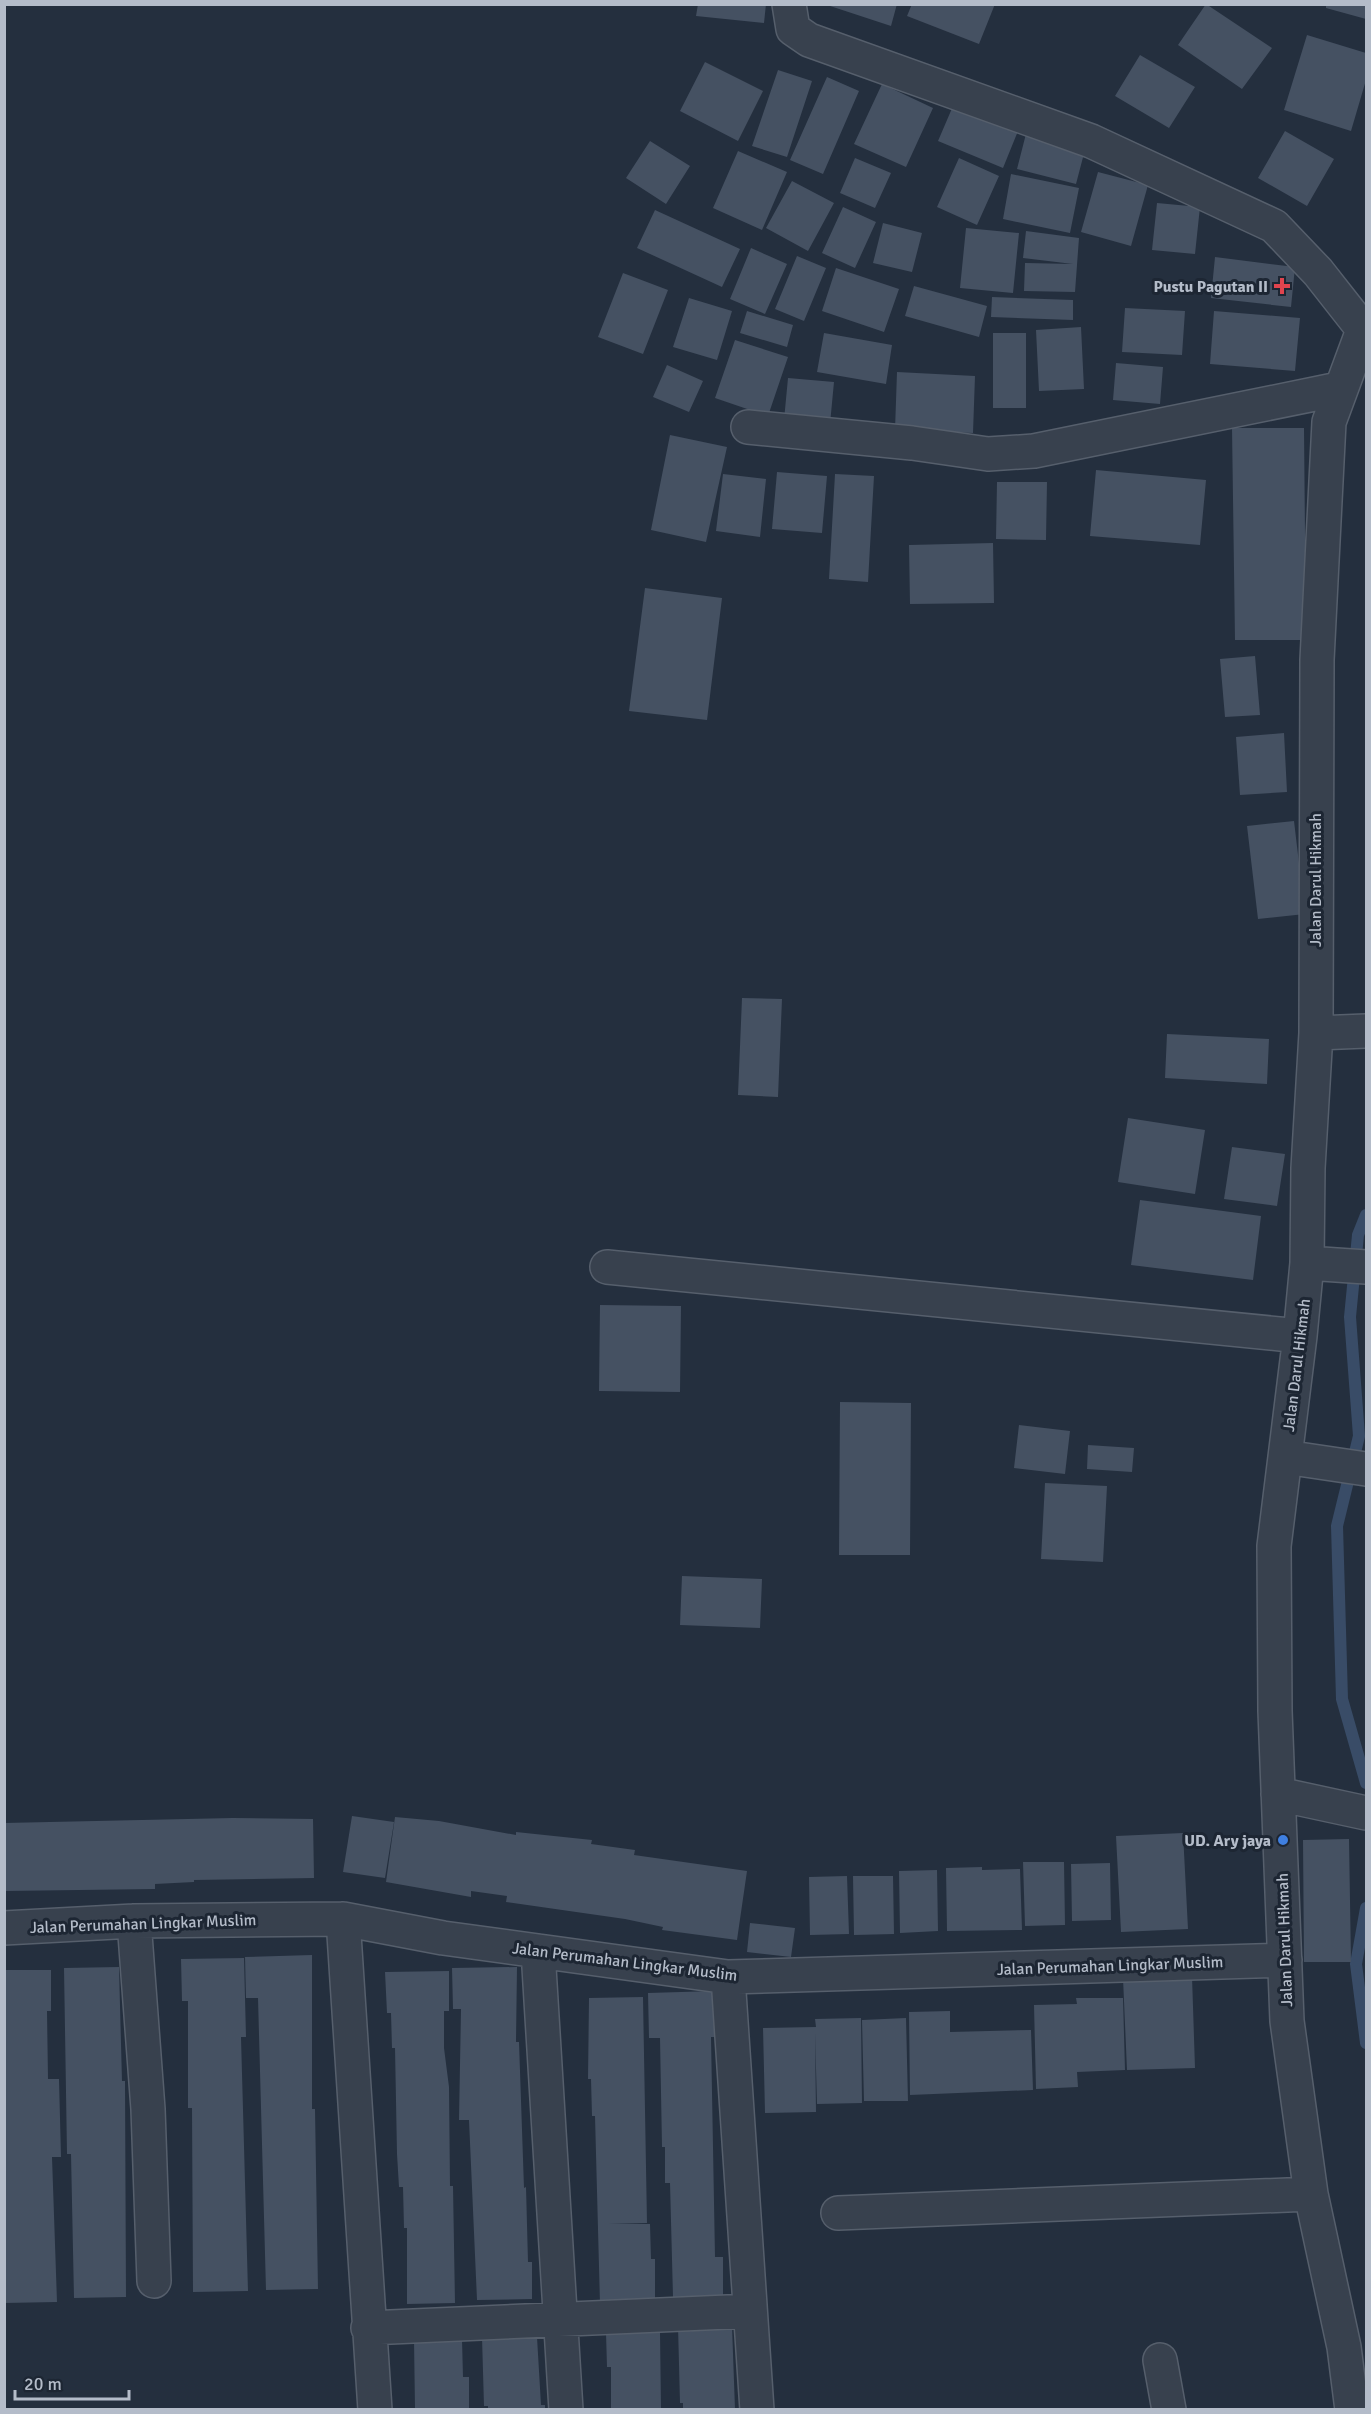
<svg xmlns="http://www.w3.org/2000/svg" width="1371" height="2414" viewBox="0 0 1371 2414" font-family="Signika,sans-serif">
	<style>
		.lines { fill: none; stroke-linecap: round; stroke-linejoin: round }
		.stream { stroke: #394c67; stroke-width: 12 }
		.building { fill: #455162 }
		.minor-casing { stroke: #565f6c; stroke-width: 36 }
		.minor { stroke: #38414e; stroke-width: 33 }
		.health-dot { fill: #e0444e; stroke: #1d2633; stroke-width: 2 }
		.shop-dot { fill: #3f7fe0; stroke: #1d2633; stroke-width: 2 }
		.labels { text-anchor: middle; stroke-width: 6; stroke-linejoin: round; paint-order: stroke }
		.poi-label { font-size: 16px; font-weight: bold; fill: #b4bcc9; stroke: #1d2633; text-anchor: end }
		.street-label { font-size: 16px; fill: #b4bcc9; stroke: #1d2633 }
	</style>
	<rect width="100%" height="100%" fill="#242f3e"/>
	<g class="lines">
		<!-- stream -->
		<path class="stream" d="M1366,1215l-8,20 -8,82 9,119 -22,90 5,173 24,84
			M1366,1908l-10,56 10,79"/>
	</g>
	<!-- building -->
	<path class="building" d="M698,4h68l-2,19 -68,-7z
		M824,4h73l-6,22z
		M912,4h83l-16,40 -72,-28z
		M1206,4l66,44 -30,41 -64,-44z
		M1326,4h40v15l-40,-11z
		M1307,35l59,18v27l-15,51 -67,-21z
		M1140,55l55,32 -26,41 -54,-32z
		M705,62l58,29 -25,50 -58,-30z
		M778,70l34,11 -25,76 -35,-11z
		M827,77l32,14 -36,83 -33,-14z
		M882,84l51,24 -27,59 -52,-23z
		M956,99l64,27 -17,42 -65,-27z
		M1028,126l59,16 -11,42 -59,-15z
		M1285,131l49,28 -27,47 -49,-28z
		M650,141l40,25 -24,38 -40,-26z
		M738,151l49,21 -25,58 -49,-22z
		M855,158l36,15 -16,35 -35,-15z
		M959,158l40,18 -22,49 -40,-18z
		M1098,172l50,13 -17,61 -50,-14z
		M1011,174l68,14 -9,45 -67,-14z
		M792,181l42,22 -26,48 -42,-23z
		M1157,203l43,4 -5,47 -43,-4z
		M843,207l33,15 -21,46 -33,-15z
		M655,210l85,39 -18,38 -85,-39z
		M883,223l39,10 -10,39 -39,-9z
		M966,228l53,5 -6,60 -53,-5z
		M1026,231l53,7 -4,54 -51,-1 1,-28 48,1 -50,-6z
		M751,248l36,16 -22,50 -35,-15z
		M797,256l29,12 -22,53 -29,-12z
		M1215,257l80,10 -4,40 -80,-9z
		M836,268l63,21 -15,43 -62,-21z
		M623,273l45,17 -25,64 -45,-17z
		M914,286l73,20 -8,31 -74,-21z
		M992,297l81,3v20l-82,-3z
		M689,298l43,13 -15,49 -44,-13z
		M1125,308l60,3 -3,44 -60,-3z
		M747,311l46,14 -6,22 -47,-14z
		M1214,311l86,7 -5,53 -85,-7z
		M1081,327l3,62 -45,2 -3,-61z
		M824,333l68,12 -6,39 -69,-12z
		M993,333h33v75h-33z
		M735,340l53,17 -20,59 -53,-18z
		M1116,363l47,4 -3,37 -47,-4z
		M667,365l36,16 -14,31 -36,-15z
		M897,372l78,4 -2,57 -78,-3z
		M788,378l46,4 -4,42 -46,-4z
		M1232,428h72l2,212h-71z
		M670,435l57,12 -21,95 -55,-12z
		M1096,470l110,10 -6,65 -110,-9z
		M777,472l50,4 -5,57 -50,-4z
		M723,474l43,5 -6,58 -44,-6z
		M835,474l39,2 -6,106 -39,-3z
		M997,482h50l-1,58 -50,-1z
		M993,543l1,60 -84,1 -1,-59z
		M645,588l77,10 -15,122 -78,-9z
		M1255,656l5,59 -35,2 -5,-58z
		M1284,733l3,59 -47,3 -4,-58z
		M1294,821l11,93 -47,5 -11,-93z
		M742,998l40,1 -4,98 -40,-2z
		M1167,1034l102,5 -2,45 -102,-6z
		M1128,1118l77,12 -10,64 -77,-12z
		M1232,1147l53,7 -8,52 -53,-7z
		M1140,1200l121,16 -8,64 -122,-15z
		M600,1305l81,1 -1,86 -81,-1z
		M840,1402l71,1 -1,152h-71z
		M1019,1425l51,6 -5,43 -51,-6z
		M1088,1445l46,3 -2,24 -45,-3z
		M1045,1483l62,3 -4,76 -62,-3z
		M682,1576l80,3 -2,49 -80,-3z
		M352,1816l42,6 -9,56 -42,-6z
		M395,1817l44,4 77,14v-3l76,8 -1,4 44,6 -1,5 113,16 -10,69 -75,-10 1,-3 -38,-8 -119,-17 1,-6 -36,-5v6l-85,-15z
		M233,1818l80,1 1,59 -120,2v2l-39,2v5l-151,2v-68z
		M1183,1833l5,96 -67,3 -5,-96z
		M1349,1839l2,123h-47l-1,-122z
		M1023,1862h41l1,63 -40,1z
		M1110,1863l1,57 -39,1 -1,-57z
		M982,1867v3l38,-1 2,61 -75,1 -1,-63z
		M937,1870l1,61 -38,2 -1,-62z
		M847,1876l2,58 -39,1 -1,-58z
		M853,1876h40l1,58 -40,1z
		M750,1923l45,5 -4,29 -44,-5z
		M312,1955v154h3l3,180 -52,1 -8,-292h-12l-1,-41z
		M244,1958l2,79h-5l7,254 -55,1 -1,-184h-4v-107h-6l-1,-42z
		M119,1967l3,114h3l1,216 -52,1 -3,-144h-4l-3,-186z
		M517,1967l-1,75h3l5,146 2,-1 2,75h4v37l-55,1 -8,-180h-10l2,-111h-8l-1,-41z
		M4,1970h47v41h-4l1,68h11l2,78h-9l5,145 -53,1z
		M449,1971v40h-5v37l5,39 1,99h3l2,117 -48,1v-76h-3l-1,-41h-4l-2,-33 -2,-106h-3l-1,-35h-4l-2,-41z
		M1192,1976l3,92 -68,2 -4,-92z
		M714,1991l1,46h-4l4,220h8v39l-50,1 -3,-114h-5v-36h-3l-2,-109h-11l-1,-45z
		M643,1997l4,226 -38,1h41l1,35h4v44l-55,1 -5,-188h-3l-1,-37h-3l1,-81z
		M1076,1998h47l2,72 -48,2 1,15 -42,2 -2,-84 43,-1z
		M950,2011v21l81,-2 2,60 -123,5 -1,-83z
		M861,2018l1,85 -45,1 -2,-71 1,79 -51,1 -2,-85 53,-1 -1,-8z
		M906,2018l2,83h-44l-2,-81z
		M678,2326h54l3,83h-52v-6h-3z
		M660,2332l1,77h-50v-42h-4l-1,-34z
		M482,2337h55l4,68h4v4h-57v-3h-4z
		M462,2339l1,38h6v32h-54l-1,-69z"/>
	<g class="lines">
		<defs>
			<path id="minor" d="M789,4l4,25 16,11 282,101 183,85 44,46 44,56
				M748,427l164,16 76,11 46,-3 305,-62
				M1316,1033l50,-2
				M1307,1263l59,4
				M607,1267l693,69
				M1285,1457l81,12
				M1278,1794l88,19
				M343,1919l32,491
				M134,1921l14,188 6,172
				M4,1928l130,-7 209,-2 100,19 285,39 557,-17
				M538,1951l28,459
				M728,1977l29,433
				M838,2213l473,-19
				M368,2328l382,-17
				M1160,2360l9,50
				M1352,2410l-8,-63 -33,-153 -24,-173 -12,-310 -1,-165 26,-210 7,-73 1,-95 8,-135 1,-373 12,-238 37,-100"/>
		</defs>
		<!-- minor casing -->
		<use href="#minor" class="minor-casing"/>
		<!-- minor -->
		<use href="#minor" class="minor"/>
	</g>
	<!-- markers -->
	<path class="health-dot" d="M1279 277h6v6h6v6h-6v6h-6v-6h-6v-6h6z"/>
	<circle class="shop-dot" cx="1283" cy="1840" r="6"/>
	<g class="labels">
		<!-- poi labels -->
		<g class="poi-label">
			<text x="1268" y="292">Pustu Pagutan II</text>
			<text x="1271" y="1846">UD. Ary jaya</text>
		</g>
		<!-- street labels -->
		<g class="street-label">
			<text transform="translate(1315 880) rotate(-90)" y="6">Jalan Darul Hikmah</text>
			<text transform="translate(1296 1365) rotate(-83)" y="6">Jalan Darul Hikmah</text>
			<text transform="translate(143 1923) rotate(-2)" y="6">Jalan Perumahan Lingkar Muslim</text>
			<text transform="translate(1284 1940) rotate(-92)" y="6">Jalan Darul Hikmah</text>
			<text transform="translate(625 1961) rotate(7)" y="6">Jalan Perumahan Lingkar Muslim</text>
			<text transform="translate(1110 1965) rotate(-2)" y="6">Jalan Perumahan Lingkar Muslim</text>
		</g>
	</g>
	<!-- border -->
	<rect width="1371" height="2414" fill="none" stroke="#b4bcc9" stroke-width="12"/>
	<!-- scale -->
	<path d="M15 2390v9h114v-9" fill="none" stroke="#b4bcc9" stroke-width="3"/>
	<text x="24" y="2390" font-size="18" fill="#b4bcc9" stroke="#1d2633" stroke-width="4.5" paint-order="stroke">20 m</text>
</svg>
